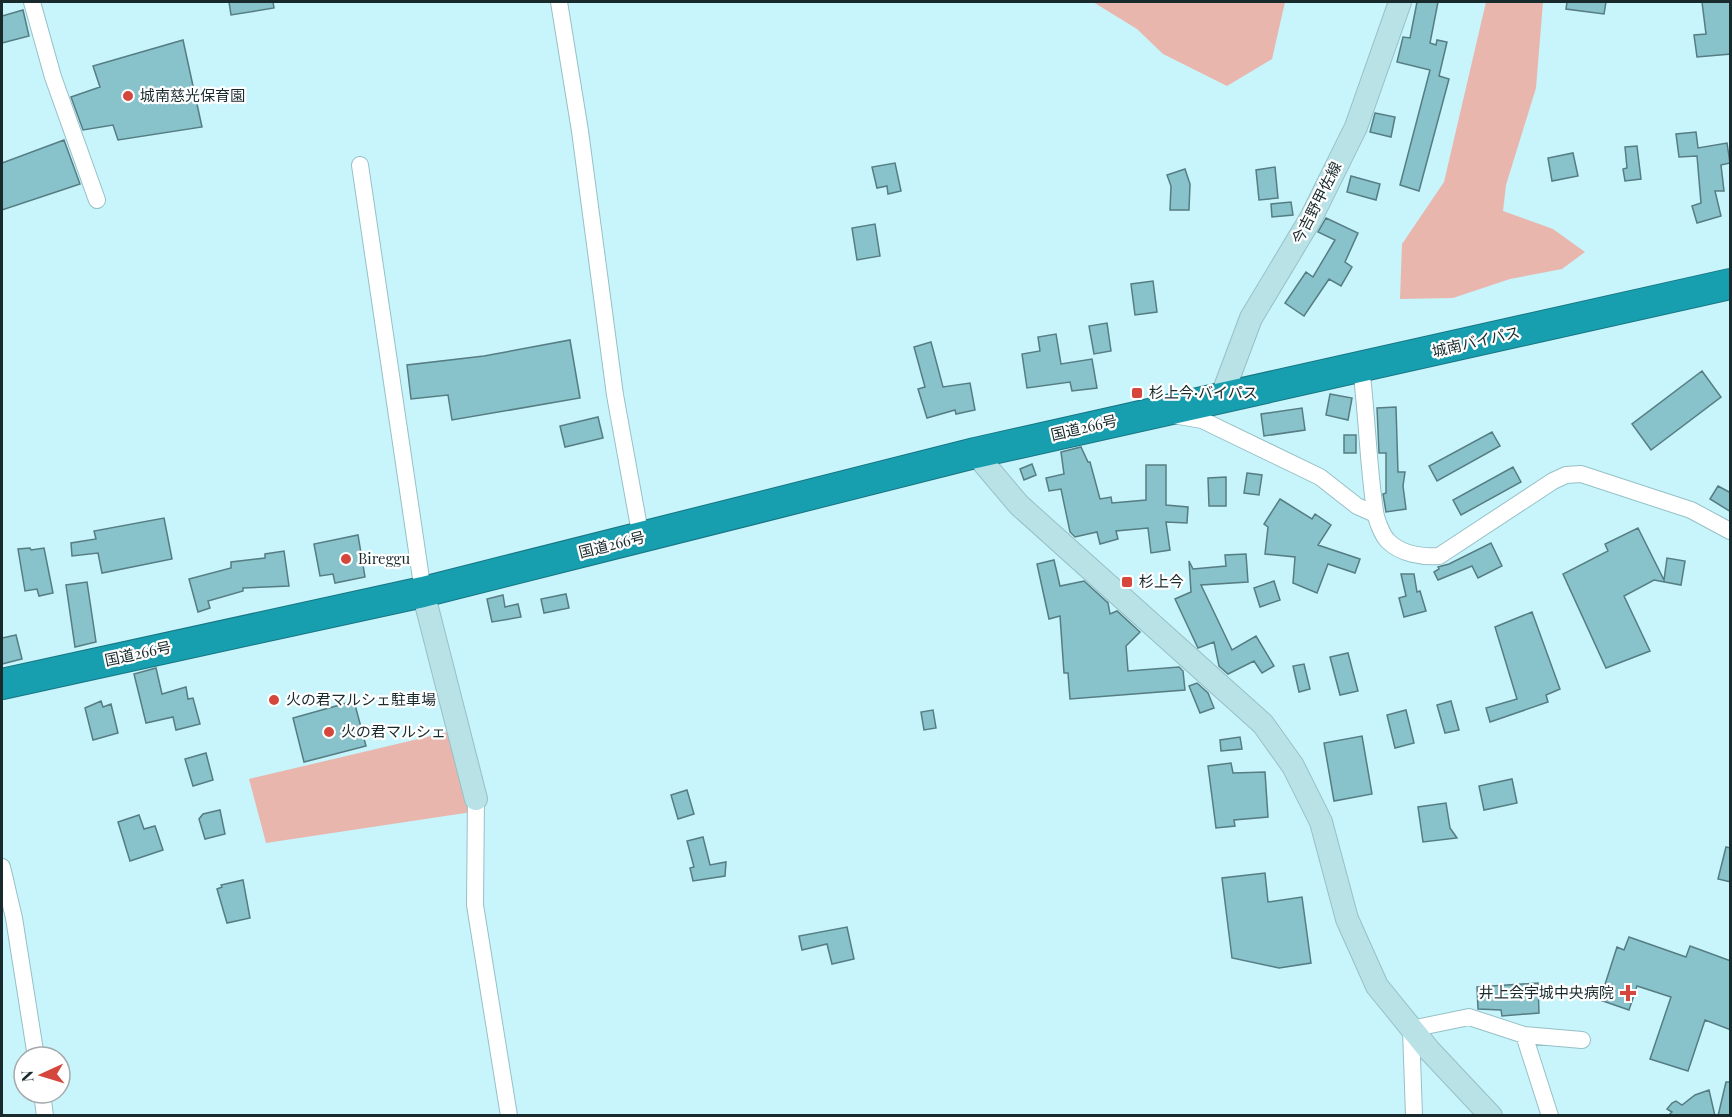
<svg xmlns="http://www.w3.org/2000/svg" width="1732" height="1117" viewBox="0 0 1732 1117" font-family="'Playfair Display','Noto Sans JP',serif">
	<style>
		.green { fill: #e9b6ae }
		.building { fill: #88c2cb; stroke: #557d83; stroke-width: 1.5 }
		.lines { fill: none; stroke-linecap: round; stroke-linejoin: round }
		.street-casing { stroke: #96c0c6; stroke-width: 18 }
		.secondary-casing { stroke: #96c0c6; stroke-width: 24 }
		.highway-casing { stroke: #187582; stroke-width: 32 }
		.street { stroke: #fff; stroke-width: 16 }
		.secondary { stroke: #b9e2e7; stroke-width: 22 }
		.highway { stroke: #179eaf; stroke-width: 30 }
		.poi-dot { fill: #d5473c; stroke: #fff; stroke-width: 2 }
		.labels { text-anchor: middle; stroke-width: 4.5; stroke-linejoin: round; paint-order: stroke }
		.poi-label { font-size: 15px; fill: #192a2d; stroke: #fff; text-anchor: start }
		.street-label { font-size: 15px; fill: #192a2d; stroke: #fff }
	</style>
	<rect width="100%" height="100%" fill="#c8f4fb"/>
	<!-- green -->
	<path class="green" d="M1093,2h192l-13,57 -45,27 -64,-32 -26,-25z
		M1486,2h57l-7,86 -30,97 -3,26 50,18 32,23 -23,17 -52,10 -57,19 -53,1 2,-55 42,-62z
		M452,731l20,81 -206,31 -17,-64z"/>
	<!-- building -->
	<path class="building" d="M229,2h44l1,6 -43,7z
		M1417,2h21l-8,41 6,2 1,-5 10,2 -8,34 10,3 -30,112 -19,-6 30,-115 -33,-8 6,-25 7,1z
		M1567,2h39l-2,12 -38,-5z
		M1702,2h29v52l-34,3 -3,-22 12,-1z
		M23,10l6,26 -27,7v-27z
		M183,40l19,87 -84,13 -5,-15 -30,5 -12,-33 29,-10 -7,-21z
		M1375,113l20,4 -4,20 -21,-5z
		M1696,132l2,16 29,-5 3,20 -9,2 3,26h-9l6,25 -24,7 -5,-17 9,-3 -4,-47 -18,1 -3,-23z
		M64,140l16,44 -78,26v-47z
		M1637,146l4,33 -16,2 -2,-12 4,-1 -2,-21z
		M1573,153l5,23 -26,5 -4,-23z
		M895,163l6,28 -13,3 -1,-8 -10,2 -5,-21z
		M1275,167l3,31 -19,2 -3,-30z
		M1185,169l5,15 -1,26h-19l1,-24 -4,-11z
		M1351,176l29,8 -4,16 -29,-8z
		M1291,202l2,13 -21,2 -1,-13z
		M1326,218l32,15 -13,29 7,5 -11,19 -12,-7 -25,37 -19,-13 21,-31 7,5 22,-37 -17,-8z
		M875,224l5,32 -23,4 -5,-32z
		M1153,281l4,31 -22,3 -4,-31z
		M1107,323l4,28 -17,3 -5,-28z
		M1056,334l5,30 31,-5 5,29 -25,3 -2,-9 -43,6 -5,-34 18,-3 -2,-14z
		M570,340l10,58 -128,22 -4,-25 -37,4 -4,-34 77,-9z
		M931,342l12,45 27,-4 5,27 -19,4 -1,-4 -28,8 -9,-29 7,-2 -11,-40z
		M1702,371l19,26 -70,53 -19,-26z
		M1330,394l22,4 -4,22 -22,-5z
		M1396,407l2,65h7l-2,14 3,23 -20,3 -3,-18 3,-1v-40h-7l-2,-45z
		M1302,408l3,22 -41,6 -3,-22z
		M598,417l5,21 -38,9 -5,-21z
		M1492,432l8,14 -63,35 -8,-15z
		M1344,435h12v18h-12z
		M1081,447l7,15h2l10,37 11,-2 1,6 34,-3v-35h20v40l22,2 -1,16 -21,-1 4,28 -19,3 -3,-25 -32,3 2,8 -18,5 -3,-12 -22,5 -5,-5 -9,-43 -12,2 -3,-13 18,-4 -3,-22z
		M1032,464l4,11 -12,5 -4,-11z
		M1513,467l8,15 -60,33 -8,-15z
		M1247,473l15,2 -3,20 -15,-2z
		M1226,477v29h-17l-1,-28z
		M1718,486l13,7v19l-21,-13z
		M1280,499l32,20 3,-5 16,11 -13,20 42,14 -5,14 -27,-9 -11,29 -24,-10 2,-26 -30,-3 3,-27 -4,-3z
		M164,518l8,41 -70,14 -4,-20 -26,3 -1,-13 25,-4 -2,-8z
		M1638,528l26,52 3,-22 18,3 -4,24 -27,-5 -30,16 26,55 -44,17 -43,-94 45,-23 -3,-7z
		M358,535l7,42 -30,6 -2,-9 -13,2 -6,-32z
		M1491,543l11,23 -24,12 -6,-12 -34,14 -4,-8 5,-3 -1,-2 11,-3z
		M30,548l1,2 13,-2 9,45 -14,3 -2,-7 -12,2 -7,-42z
		M284,551l5,35 -46,2v3l-35,10 2,7 -12,4 -9,-33 42,-11v-6l34,-4v-4z
		M1246,554l2,28 -47,3 31,65 24,-14 18,30 -12,7 -8,-12 -26,13 -9,-8 -5,-24 -16,6 -23,-49 16,-7 -2,-31 4,8 33,-3 -1,-11z
		M1054,560l6,26 24,-5 24,22 2,11 7,-3 23,21 -14,14 2,25 51,-4 4,4 2,19 -115,9 -2,-26h-4l-4,-57 -11,3 -12,-55z
		M1401,574h13l3,18 3,-1 6,20 -22,6 -5,-19 7,-2z
		M1274,581l6,19 -20,7 -6,-19z
		M87,582l9,60 -21,5 -9,-62z
		M566,594l3,14 -25,5 -3,-14z
		M503,595l2,12 13,-3 3,13 -29,5 -5,-23z
		M1532,612l28,77 -14,6 2,7 -58,20 -4,-14 31,-9 -22,-72z
		M16,635l6,24 -20,5v-26z
		M1348,653l10,38 -18,4 -10,-38z
		M1304,664l6,25 -11,3 -6,-26z
		M156,668l6,26 24,-7 2,12 5,-1 7,26 -24,6 -3,-13 -27,6 -12,-49z
		M1197,683l11,10 6,15 -14,5 -11,-27z
		M101,701l2,6 8,-3 7,29 -25,7 -8,-32z
		M354,701l12,45 -62,16 -11,-44z
		M1451,701l8,29 -14,3 -8,-28z
		M933,710l3,18 -12,2 -3,-18z
		M1406,710l8,33 -19,5 -8,-33z
		M1362,736l10,58 -38,7 -10,-58z
		M1240,737l2,12 -21,2 -1,-11z
		M206,753l7,27 -20,6 -8,-27z
		M1231,763l2,10 32,-1 3,45 -34,3 1,6 -19,2 -8,-62z
		M1512,779l5,24 -33,7 -5,-24z
		M687,790l7,24 -16,5 -7,-24z
		M1446,803l4,25 7,10 -34,4 -5,-35z
		M220,810l5,24 -20,5 -6,-20 4,-5z
		M139,815l5,14 11,-3 8,24 -33,11 -12,-39z
		M703,837l7,28 16,-3 -1,14 -32,5 -3,-13 4,-1 -7,-26z
		M1726,847l5,1v34l-13,-3z
		M1265,873l3,29 34,-5 9,66 -32,5 -47,-10 -10,-80z
		M243,880l7,38 -23,5 -10,-34 5,-2 -1,-2z
		M847,927l7,32 -22,5 -5,-20 -25,6 -3,-14z
		M1629,937l57,20 4,-11 41,15v69l-26,-10 -17,51 -38,-12 21,-62 -34,-11 -8,24 -29,-10 17,-53 7,3z
		M1538,983l1,30 -37,3 -1,-6 -23,-1 -1,-22z
		M1726,1082h5v34h-13z
		M1709,1090l6,26h-47l4,-4 -5,-3 5,-6 4,-2 6,4 13,-10z"/>
	<g class="lines">
		<defs>
			<path id="street" d="M32,2l21,75 44,123
				M559,2l21,129 35,264 26,143
				M360,165l63,427
				M1361,367c6,48 7,97 14,144 1,8 7,24 13,30 13,13 34,16 51,15l114,-75 13,-6 15,-1 110,36 39,21
				M1173,415l29,5 118,57 37,29 18,8
				M476,799l-1,106 34,211
				M2,867l12,51 22,139
				M1524,1035l26,81
				M42,1093l3,23
				M1414,1116l-3,-87 58,-12 55,18 58,5"/>
			<path id="secondary" d="M1221,398l30,-80 60,-100 45,-91 44,-125
				M975,453l44,52 244,219 30,42 28,56 26,97 30,67 52,64 62,66
				M423,592l53,207"/>
			<path id="highway" d="M2,684l421,-92 552,-139 755,-169"/>
		</defs>
		<!-- street casing -->
		<use href="#street" class="street-casing"/>
		<!-- secondary casing -->
		<use href="#secondary" class="secondary-casing"/>
		<!-- highway casing -->
		<use href="#highway" class="highway-casing"/>
		<!-- street -->
		<use href="#street" class="street"/>
		<!-- secondary -->
		<use href="#secondary" class="secondary"/>
		<!-- highway -->
		<use href="#highway" class="highway"/>
	</g>
	<!-- markers -->
	<g class="poi-dot">
		<circle cx="128" cy="96" r="6"/>
		<rect x="1131" y="387" width="12" height="12" rx="3"/>
		<circle cx="346" cy="559" r="6"/>
		<rect x="1121" y="576" width="12" height="12" rx="3"/>
		<circle cx="274" cy="700" r="6"/>
		<circle cx="329" cy="732" r="6"/>
		<path d="M1625 984h6v6h6v6h-6v6h-6v-6h-6v-6h6z"/>
	</g>
	<g class="labels">
		<!-- poi labels -->
		<g class="poi-label">
			<text x="140" y="101">城南慈光保育園</text>
			<text x="1149" y="398">杉上今·バイパス</text>
			<text x="358" y="564">Bireggu</text>
			<text x="1139" y="587">杉上今</text>
			<text x="286" y="705">火の君マルシェ駐車場</text>
			<text x="341" y="737">火の君マルシェ</text>
			<text x="1614" y="998" text-anchor="end">井上会宇城中央病院</text>
		</g>
		<!-- street labels -->
		<g class="street-label">
			<text transform="translate(1317 203) rotate(-63)" y="5">今吉野甲佐線</text>
			<text transform="translate(1476 342) rotate(-13)" y="5">城南バイパス</text>
			<text transform="translate(1084 428) rotate(-13)" y="5">国道266号</text>
			<text transform="translate(612 545) rotate(-14)" y="5">国道266号</text>
			<text transform="translate(138 654) rotate(-12)" y="5">国道266号</text>
		</g>
	</g>
	<!-- border -->
	<rect width="1732" height="1117" fill="none" stroke="#192a2d" stroke-width="6"/>
	<!-- north arrow -->
	<g transform="translate(42 1075) rotate(266)"><circle r="28" fill="#ffffff" stroke="#a3aaab" stroke-width="1.5"/>
	<path d="M0-4.5L10 22L0 15L-10 22Z" fill="#d5473c"/>
	<text y="-9" font-size="16" font-weight="bold" text-anchor="middle" fill="#192a2d">N</text>
	</g>
</svg>
